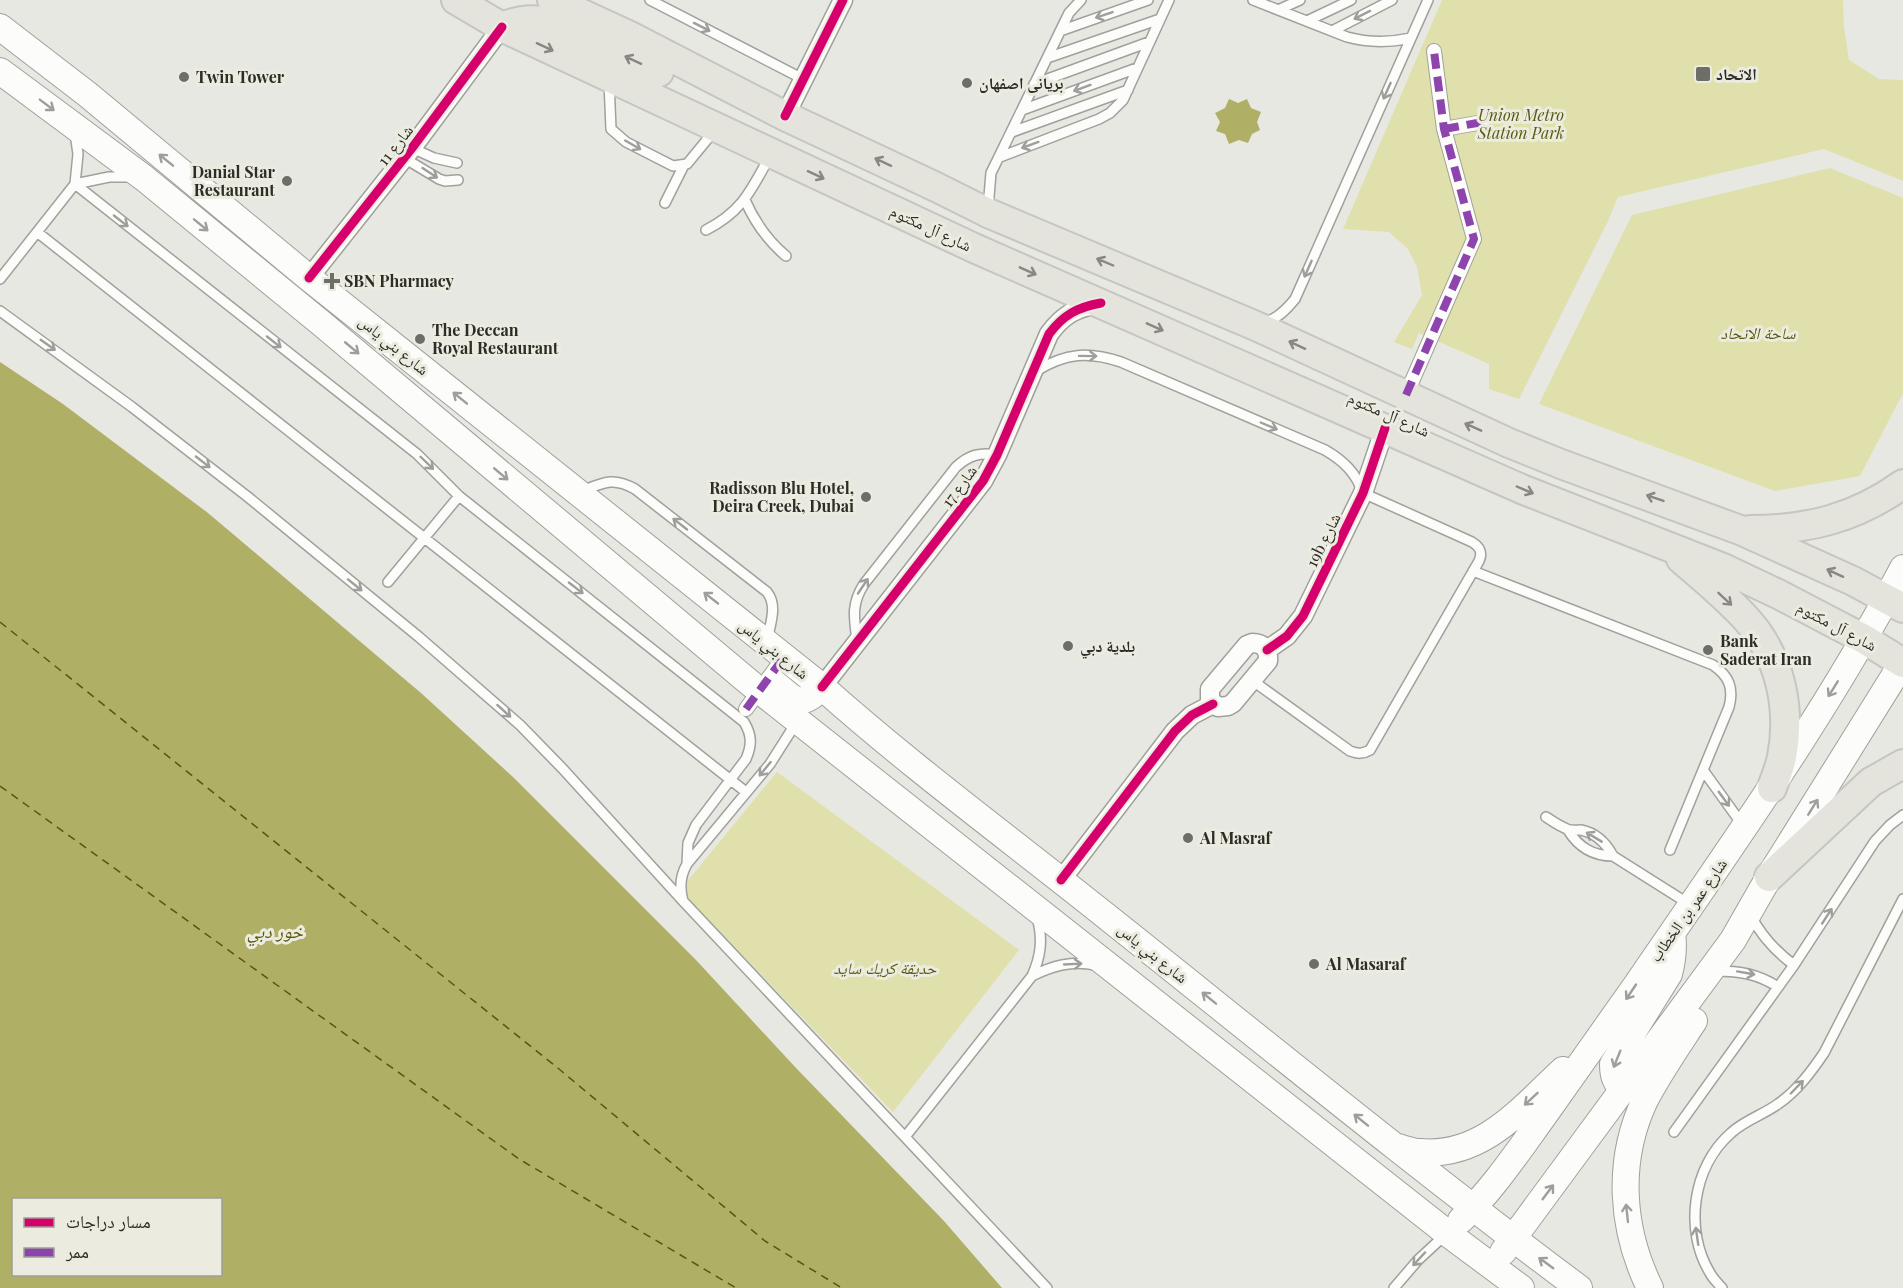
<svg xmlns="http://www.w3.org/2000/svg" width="1903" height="1288" viewBox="0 0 1903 1288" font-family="'Playfair Display','Noto Naskh Arabic',serif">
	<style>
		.green { fill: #e0e0ac }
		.water { fill: #afaf66; fill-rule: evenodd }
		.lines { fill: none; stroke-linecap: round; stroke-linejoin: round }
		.ferry { stroke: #58570c; stroke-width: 1.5; stroke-dasharray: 8 6; stroke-linecap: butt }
		.service-casing { stroke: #a0a09c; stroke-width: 12 }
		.pedestrian-casing { stroke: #a0a09c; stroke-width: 16 }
		.minor-casing { stroke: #a0a09c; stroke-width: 21 }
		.secondary-casing { stroke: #a0a09c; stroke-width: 28 }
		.primary-casing { stroke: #c5c5c2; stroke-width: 32 }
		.service { stroke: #fcfcfb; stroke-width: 9 }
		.pedestrian { stroke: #fcfcfb; stroke-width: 14 }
		.minor { stroke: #fcfcfb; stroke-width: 18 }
		.secondary { stroke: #fcfcfb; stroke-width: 26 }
		.primary { stroke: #e4e4dd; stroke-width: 28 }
		.quiet { stroke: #8e44ad; stroke-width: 8; stroke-dasharray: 15 8; stroke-linecap: butt }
		.cycleway-casing { stroke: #ebebdf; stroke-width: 13 }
		.cycleway { stroke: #d6006c; stroke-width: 9 }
		.oneway { stroke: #9e9e9c }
		.oneway2 { stroke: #888882 }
		.poi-dot { fill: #6e6e69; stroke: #ebebdf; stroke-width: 2 }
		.labels { text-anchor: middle; stroke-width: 6; stroke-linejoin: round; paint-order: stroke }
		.poi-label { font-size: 16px; font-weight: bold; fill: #2c2c28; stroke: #ebebdf; text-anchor: start }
		.park-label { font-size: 16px; font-style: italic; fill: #5a590f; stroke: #ebebdf }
		.street-label { font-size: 16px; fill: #2c2c28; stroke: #ebebdf }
		.water-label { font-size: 18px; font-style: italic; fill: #58570c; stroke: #ebebdf }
	</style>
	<rect width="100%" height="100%" fill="#e8e8e2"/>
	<!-- green -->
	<path class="green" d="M1442,0h401l1,27 5,33 30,19 24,1v101l-79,-32 -206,48 -10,24 -89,178 -30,-10v-25l-70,-31 -7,16 -18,-7 28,-47 -5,-28 -9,-18 -19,-17 -46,-3z
		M1830,168l73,30v195l-43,83 -85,15 -236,-87 93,-189z
		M777,772l242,178 -126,162 -213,-222z"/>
	<!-- water -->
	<path class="water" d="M1229,99l9,4 9,-4 4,9 10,4 -4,10 3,8 -8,4 -4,9 -9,-3 -10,4 -4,-10 -9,-3 4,-9 -5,-9 10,-5z
		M0,362l63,42 145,109 213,180 92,84 183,183 101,109 147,152 58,67h-1002zM14,1200h206v74h-206z"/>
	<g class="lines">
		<!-- ferry -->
		<path class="ferry" d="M0,622l559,447 206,172 77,47
			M0,786l519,373 217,129"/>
		<defs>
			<path id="service" d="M650,0l153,79
				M1253,0l94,37c22,6 41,6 64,1
				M1278,10l22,-10
				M1307,21l44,-21
				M1060,31l88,-31
				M1332,31l60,-31
				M1047,58l113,-39
				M609,82l2,47 15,13 47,24 14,-2 28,-34
				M1034,84l115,-42
				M1022,110l115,-42
				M1012,132l116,-42
				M412,148l22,10 23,5
				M1000,157l99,-38 11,-6 13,-13 46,-100
				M404,158l35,21 6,2 13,-1
				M75,184l342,270 42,42 285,226c8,13 8,23 2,37l-50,66 -8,18 -1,21
				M75,184l34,-7h23
				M745,200c10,23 22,40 41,56
				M665,203l19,-38
				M988,208l3,-35 78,-160 12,-13
				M706,230c37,-19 45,-40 64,-74
				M37,232l709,560
				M0,279l75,-95 3,-30 -3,-21
				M0,311l132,96 116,90 171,140 101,88 42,43 121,133 364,387
				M1264,323c13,-4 22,-13 31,-24l133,-299
				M1036,371c30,-18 52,-20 85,-9l204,88c19,11 31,23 38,43l109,49c8,5 11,10 7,19l-109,189c-7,4 -12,4 -20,1l-97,-70
				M582,491c22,-9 32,-14 53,-2l132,103c11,14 3,32 0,49
				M1473,571l240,94c16,11 21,23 16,42l-59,143
				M388,582l71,-86
				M857,640c-3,-22 -6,-36 7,-56l92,-117c13,-12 24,-15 41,-12
				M1703,770l41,57
				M1546,817c6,4 13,9 21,12 4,2 9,1 14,1 15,3 25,13 32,26l76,48
				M1568,830c11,18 25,26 45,26
				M683,901c-4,-14 -3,-25 4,-37l83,-100 26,-41
				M1751,916c11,21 24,35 43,49
				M1716,971c24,0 42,3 62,16
				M1032,976c20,-10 40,-16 63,-11
				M1674,1132l120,-167 81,-124 15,-16 13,-10
				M905,1137l127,-161c9,-20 11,-37 5,-59
				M1394,1288l24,-28 27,-25
				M1722,1288c-4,-5 -9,-9 -12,-15 -26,-42 -18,-106 21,-140 14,-13 32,-18 47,-29 19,-13 33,-32 46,-51l79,-154"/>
			<path id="pedestrian" d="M1444,129l39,-7
				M1406,395l68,-156 -30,-110 -10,-78
				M746,709l38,-52"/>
			<path id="minor" d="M785,116l58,-116
				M309,278l103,-130 90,-121
				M1252,643c12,0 17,7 16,18l-35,42 -5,3 -10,1 -8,-7v-11l37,-44z
				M1267,650l20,-14 16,-20 60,-123 22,-65
				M822,687l161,-206 14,-26 52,-121c13,-18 27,-27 50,-30
				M1061,880l114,-149 17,-16 21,-11"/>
			<path id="secondary" d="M0,27l87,67 222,184 513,409c91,81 189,153 284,229 157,125 312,252 473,372
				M0,71l144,107 177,145 429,360 697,550 74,55
				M773,682c22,18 26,28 49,5
				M1624,1090c-9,-8 -11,-14 -11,-26l56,-90c4,-15 5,-27 3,-41
				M1398,1147c7,2 15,5 22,5 62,6 102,-44 143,-82
				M1461,1220c32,-31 56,-67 82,-103 31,-44 63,-89 94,-133 93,-136 189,-270 266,-416
				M1503,1252l230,-312 36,-63 134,-215
				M1650,1288c-29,-59 -34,-127 -5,-188 14,-27 32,-53 49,-79"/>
			<path id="primary" d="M456,0l46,27 472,221 550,242 199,78 55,26 86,45 39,24
				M552,0l78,36 155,80 151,71 52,26 268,113 253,117 52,21 179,66 113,51 50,27
				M502,27c19,-8 33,-9 53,-3l104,48
				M1750,530c58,0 106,-12 153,-46
				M1681,559c23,20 48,40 68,63 32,37 42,88 33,135 -2,11 -7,21 -10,31
				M1769,877l102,-95 32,-18"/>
		</defs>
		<!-- service casing -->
		<use href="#service" class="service-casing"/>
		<!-- pedestrian casing -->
		<use href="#pedestrian" class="pedestrian-casing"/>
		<!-- minor casing -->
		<use href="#minor" class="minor-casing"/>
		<!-- secondary casing -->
		<use href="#secondary" class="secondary-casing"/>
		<!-- primary casing -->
		<use href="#primary" class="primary-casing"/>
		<!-- service -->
		<use href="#service" class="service"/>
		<!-- pedestrian -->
		<use href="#pedestrian" class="pedestrian"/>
		<!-- minor -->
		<use href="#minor" class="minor"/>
		<!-- secondary -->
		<use href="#secondary" class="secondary"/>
		<!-- primary -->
		<use href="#primary" class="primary"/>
		<!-- quiet -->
		<path class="quiet" d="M1444,129l39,-7
			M1406,395l68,-156 -30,-110 -10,-78
			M746,709l38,-52"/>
		<defs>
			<path id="cycleway" d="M785,116l58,-116
				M309,278l103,-130 90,-121
				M1267,650l20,-14 16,-20 60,-123 22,-65
				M822,687l161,-206 14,-26 52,-121c14,-19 29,-27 52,-31
				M1061,880l114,-149 17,-16 21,-11"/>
		</defs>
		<!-- cycleway casing -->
		<use href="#cycleway" class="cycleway-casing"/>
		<!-- cycleway -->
		<use href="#cycleway" class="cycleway"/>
	</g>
	<!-- one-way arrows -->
	<defs><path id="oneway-shaft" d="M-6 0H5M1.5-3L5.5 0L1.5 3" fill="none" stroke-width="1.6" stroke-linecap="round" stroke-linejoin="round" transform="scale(1.5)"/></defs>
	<g class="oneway">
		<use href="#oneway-shaft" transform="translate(1104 15) rotate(161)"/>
		<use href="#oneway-shaft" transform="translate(1362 15) rotate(153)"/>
		<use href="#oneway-shaft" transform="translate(702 27) rotate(27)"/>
		<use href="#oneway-shaft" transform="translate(1082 88) rotate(160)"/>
		<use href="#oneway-shaft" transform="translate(1387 91) rotate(114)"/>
		<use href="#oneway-shaft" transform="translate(47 105) rotate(37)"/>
		<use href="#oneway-shaft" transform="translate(633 145) rotate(30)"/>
		<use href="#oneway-shaft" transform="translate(1030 145) rotate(160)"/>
		<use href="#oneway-shaft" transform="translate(166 160) rotate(-141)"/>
		<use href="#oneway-shaft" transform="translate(430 173) rotate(33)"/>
		<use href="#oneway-shaft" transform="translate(121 221) rotate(38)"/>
		<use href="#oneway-shaft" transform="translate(201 225) rotate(39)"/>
		<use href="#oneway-shaft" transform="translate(1308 269) rotate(114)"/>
		<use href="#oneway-shaft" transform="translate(274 342) rotate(38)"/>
		<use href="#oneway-shaft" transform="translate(48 345) rotate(35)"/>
		<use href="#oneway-shaft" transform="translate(352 348) rotate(40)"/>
		<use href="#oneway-shaft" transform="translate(1088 356) rotate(1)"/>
		<use href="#oneway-shaft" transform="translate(460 398) rotate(-141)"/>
		<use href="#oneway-shaft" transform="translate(1269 426) rotate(23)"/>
		<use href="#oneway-shaft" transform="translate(203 462) rotate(38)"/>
		<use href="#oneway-shaft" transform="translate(427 463) rotate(44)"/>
		<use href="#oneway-shaft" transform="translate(501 474) rotate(40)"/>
		<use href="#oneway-shaft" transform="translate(680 524) rotate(-142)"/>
		<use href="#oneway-shaft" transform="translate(355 585) rotate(39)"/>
		<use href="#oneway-shaft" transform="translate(863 586) rotate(-56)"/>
		<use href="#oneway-shaft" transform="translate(576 588) rotate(38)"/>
		<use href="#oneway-shaft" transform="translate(711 598) rotate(-142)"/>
		<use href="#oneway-shaft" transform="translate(1833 689) rotate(122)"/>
		<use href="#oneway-shaft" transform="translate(504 711) rotate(42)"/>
		<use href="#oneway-shaft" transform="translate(765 769) rotate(129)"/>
		<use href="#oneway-shaft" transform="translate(1724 799) rotate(54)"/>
		<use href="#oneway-shaft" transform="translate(1813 807) rotate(-58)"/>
		<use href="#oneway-shaft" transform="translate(1594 837) rotate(-149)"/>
		<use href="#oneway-shaft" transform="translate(1827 916) rotate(-57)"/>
		<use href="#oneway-shaft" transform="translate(1073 964) rotate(-3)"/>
		<use href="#oneway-shaft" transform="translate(1746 973) rotate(10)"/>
		<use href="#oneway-shaft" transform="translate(1631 992) rotate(124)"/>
		<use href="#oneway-shaft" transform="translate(1209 998) rotate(-141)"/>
		<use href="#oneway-shaft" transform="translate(1617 1059) rotate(112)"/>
		<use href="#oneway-shaft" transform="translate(1797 1087) rotate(-46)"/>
		<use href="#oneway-shaft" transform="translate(1531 1099) rotate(137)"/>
		<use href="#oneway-shaft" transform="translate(1361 1120) rotate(-141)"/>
		<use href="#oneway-shaft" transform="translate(1548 1192) rotate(-53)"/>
		<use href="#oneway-shaft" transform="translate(1627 1213) rotate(-96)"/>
		<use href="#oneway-shaft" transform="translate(1697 1236) rotate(-98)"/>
		<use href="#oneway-shaft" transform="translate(1419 1259) rotate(133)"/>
		<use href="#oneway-shaft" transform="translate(1546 1263) rotate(-144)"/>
	</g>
	<g class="oneway2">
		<use href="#oneway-shaft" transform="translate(545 47) rotate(25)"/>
		<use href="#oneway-shaft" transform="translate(633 60) rotate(-155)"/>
		<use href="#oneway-shaft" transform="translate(883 162) rotate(-155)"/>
		<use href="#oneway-shaft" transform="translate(816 175) rotate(25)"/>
		<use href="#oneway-shaft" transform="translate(1105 262) rotate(-157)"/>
		<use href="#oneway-shaft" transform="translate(1028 271) rotate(24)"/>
		<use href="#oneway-shaft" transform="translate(1155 327) rotate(24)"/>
		<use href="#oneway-shaft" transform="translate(1297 345) rotate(-155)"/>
		<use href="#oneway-shaft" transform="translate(1473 427) rotate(-156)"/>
		<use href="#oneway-shaft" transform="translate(1525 490) rotate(23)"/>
		<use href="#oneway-shaft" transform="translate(1655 498) rotate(-161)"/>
		<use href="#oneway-shaft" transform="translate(1835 573) rotate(-155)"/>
		<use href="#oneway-shaft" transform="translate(1725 599) rotate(43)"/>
	</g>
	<!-- markers -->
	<g class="poi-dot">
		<rect x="1695" y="66" width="16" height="16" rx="3"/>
		<circle cx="184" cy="77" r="6"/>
		<circle cx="967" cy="83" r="6"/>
		<circle cx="287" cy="181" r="6"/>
		<path d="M329 272h6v6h6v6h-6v6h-6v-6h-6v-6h6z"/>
		<circle cx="420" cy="339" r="6"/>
		<circle cx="866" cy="497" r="6"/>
		<circle cx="1068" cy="646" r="6"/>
		<circle cx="1708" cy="650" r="6"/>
		<circle cx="1188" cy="838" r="6"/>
		<circle cx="1314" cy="964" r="6"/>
	</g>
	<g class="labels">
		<!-- poi labels -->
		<g class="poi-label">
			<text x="1716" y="80">الاتحاد</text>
			<text x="196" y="83">Twin Tower</text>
			<text x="979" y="89">بریانی اصفهان</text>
			<text x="275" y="178" text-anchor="end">Danial Star<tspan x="275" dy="18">Restaurant</tspan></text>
			<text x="344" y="287">SBN Pharmacy</text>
			<text x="432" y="336">The Deccan<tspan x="432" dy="18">Royal Restaurant</tspan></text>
			<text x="854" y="494" text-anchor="end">Radisson Blu Hotel,<tspan x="854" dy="18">Deira Creek, Dubai</tspan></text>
			<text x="1720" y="647">Bank<tspan x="1720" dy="18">Saderat Iran</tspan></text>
			<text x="1080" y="652">بلدية دبي</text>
			<text x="1200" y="844">Al Masraf</text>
			<text x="1326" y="970">Al Masaraf</text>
		</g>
		<!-- park labels -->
		<g class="park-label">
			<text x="1521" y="121">Union Metro<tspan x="1521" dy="18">Station Park</tspan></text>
			<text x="1758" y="339">ساحة الاتحاد</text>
			<text x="885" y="974">حديقة كريك سايد</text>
		</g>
		<!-- street labels -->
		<g class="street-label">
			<text transform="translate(395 145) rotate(-52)" y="6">شارع 11</text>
			<text transform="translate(931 228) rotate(25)" y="6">شارع آل مكتوم</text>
			<text transform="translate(394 345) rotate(39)" y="6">شارع بني ياس</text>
			<text transform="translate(1389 414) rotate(24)" y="6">شارع آل مكتوم</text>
			<text transform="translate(959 486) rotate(-54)" y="6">شارع 17</text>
			<text transform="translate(1323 540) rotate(-64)" y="6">19b شارع</text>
			<text transform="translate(1837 626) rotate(28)" y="6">شارع آل مكتوم</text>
			<text transform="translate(774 649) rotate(39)" y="6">شارع بني ياس</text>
			<text transform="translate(1688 910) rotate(-55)" y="6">شارع عمر بن الخطاب</text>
			<text transform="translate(1153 953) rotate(39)" y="6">شارع بني ياس</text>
		</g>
		<!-- water labels -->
		<g class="water-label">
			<text x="275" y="938">خور دبي</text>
		</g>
	</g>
	<!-- legend -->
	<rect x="12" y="1198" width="210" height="78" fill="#ebebdf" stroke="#9f9f96" stroke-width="1.5"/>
	<rect x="24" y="1218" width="30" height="9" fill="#d6006c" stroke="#9f9f96" stroke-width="1.5"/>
	<text x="66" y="1228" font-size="18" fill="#2c2c28">مسار دراجات</text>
	<rect x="24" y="1248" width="30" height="9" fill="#8e44ad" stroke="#9f9f96" stroke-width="1.5"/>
	<text x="66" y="1258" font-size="18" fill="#2c2c28">ممر</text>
</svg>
